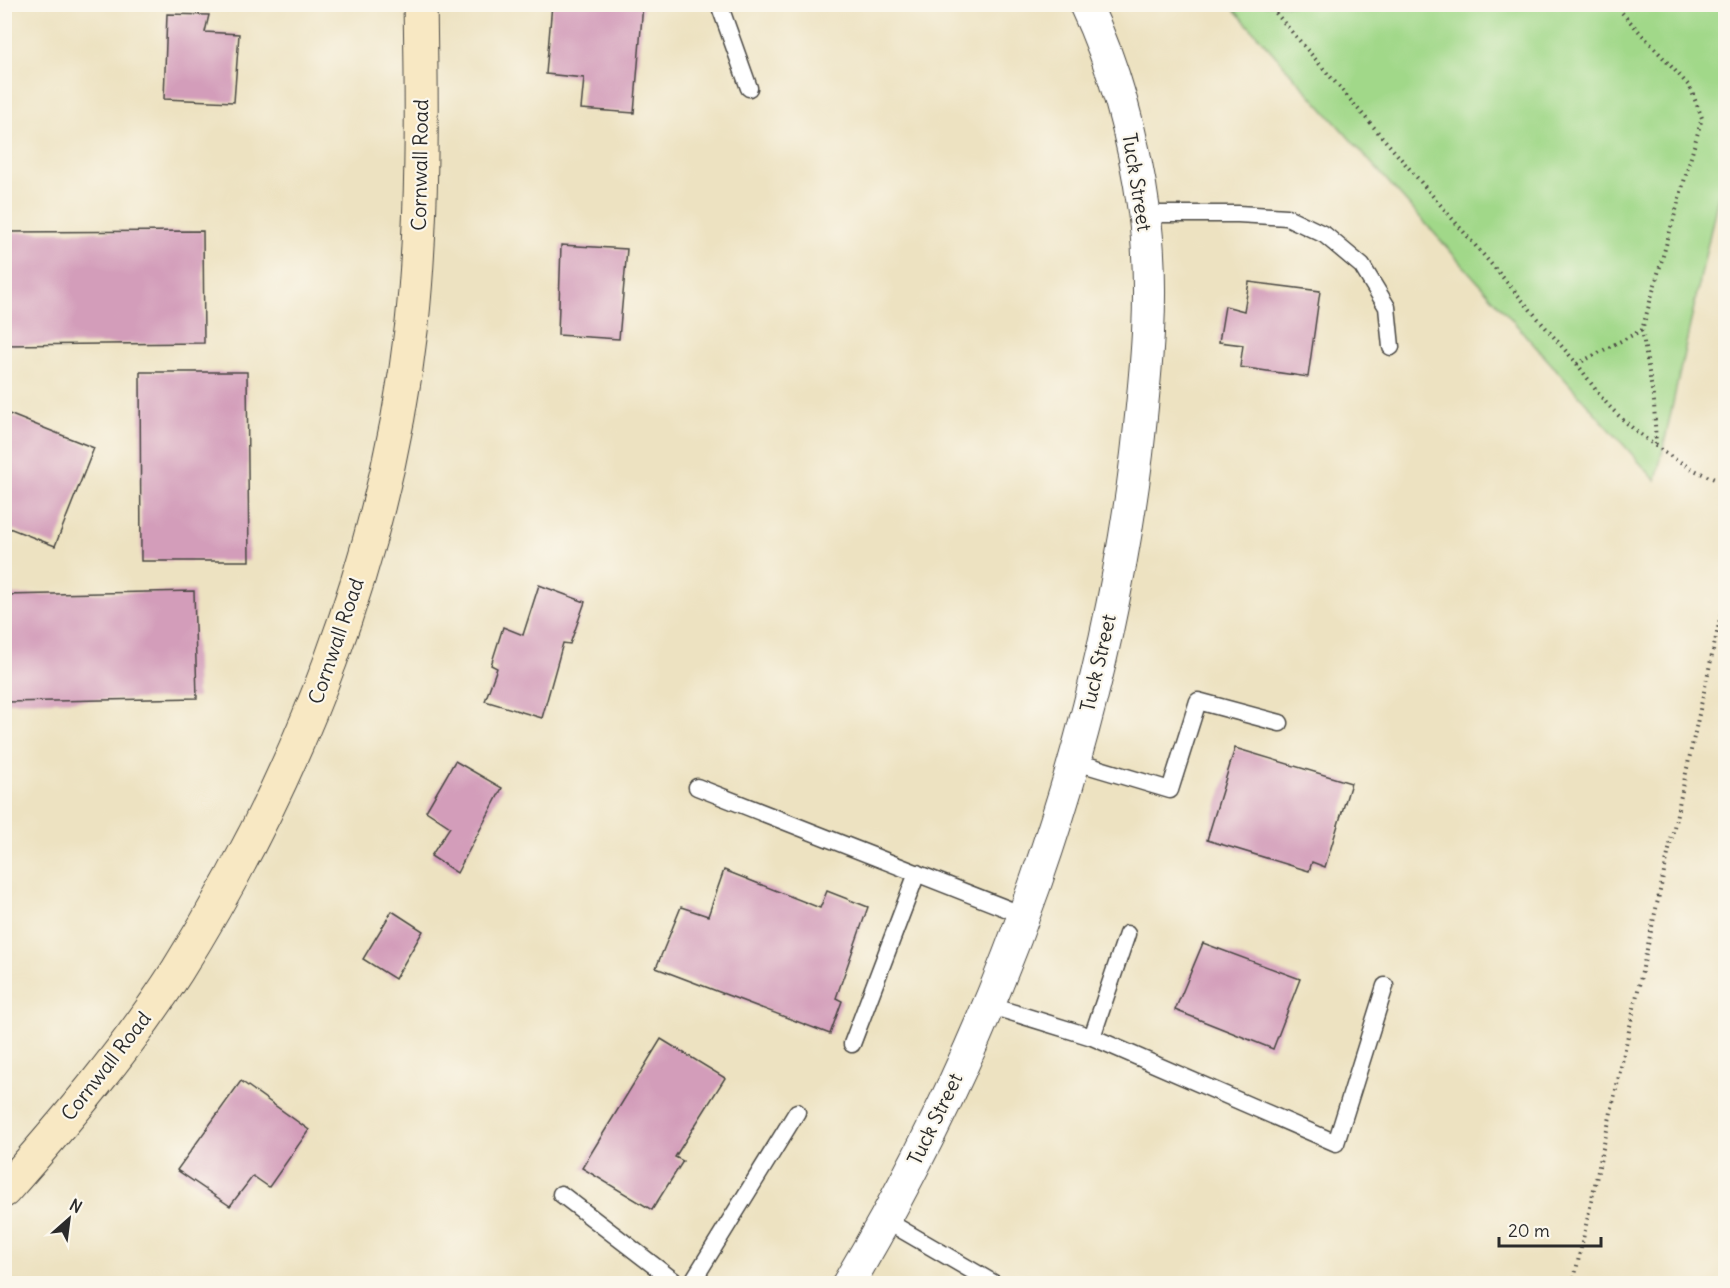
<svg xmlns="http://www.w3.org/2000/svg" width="1730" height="1288" viewBox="0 0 1730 1288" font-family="Delius,sans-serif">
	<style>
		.green { fill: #a1d889; stroke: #66825a; stroke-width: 1.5 }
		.building { fill: #d39dba }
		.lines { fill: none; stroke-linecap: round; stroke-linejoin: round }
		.lane-casing { stroke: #484642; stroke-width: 19 }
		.street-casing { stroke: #484642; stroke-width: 34 }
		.secondary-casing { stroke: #484642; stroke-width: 35 }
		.path { stroke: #484642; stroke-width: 4; stroke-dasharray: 1.5 4.5; stroke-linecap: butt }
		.lane { stroke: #fff; stroke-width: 16 }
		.street { stroke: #fff; stroke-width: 32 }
		.secondary { stroke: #f8e8c3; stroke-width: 33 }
		.labels { text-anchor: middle; stroke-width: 4.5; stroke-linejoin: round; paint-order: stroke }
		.street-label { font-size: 20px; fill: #2b2b2b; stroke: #fbf7ec }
	</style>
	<rect width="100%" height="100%" fill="#fbf7ec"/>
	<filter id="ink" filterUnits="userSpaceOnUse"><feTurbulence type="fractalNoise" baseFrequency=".0167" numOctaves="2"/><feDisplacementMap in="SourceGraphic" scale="12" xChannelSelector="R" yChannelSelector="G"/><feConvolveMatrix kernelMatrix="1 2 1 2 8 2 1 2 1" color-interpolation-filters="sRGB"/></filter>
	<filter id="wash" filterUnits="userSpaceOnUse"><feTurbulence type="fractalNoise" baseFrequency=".008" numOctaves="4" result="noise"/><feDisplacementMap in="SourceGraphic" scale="24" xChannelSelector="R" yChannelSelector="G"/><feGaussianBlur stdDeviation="1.35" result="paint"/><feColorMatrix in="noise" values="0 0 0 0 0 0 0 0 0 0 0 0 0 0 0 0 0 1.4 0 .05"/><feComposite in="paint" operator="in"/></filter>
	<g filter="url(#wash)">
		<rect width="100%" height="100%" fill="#ede2c1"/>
		<!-- green -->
		<path class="green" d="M1230,5h495v160l-69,316z"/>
		<g id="blocks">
			<!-- building -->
			<path class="building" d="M552,4h91l-9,109 -53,-4 3,-31 -38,-4z
				M167,14l42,1 -4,17 34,2 -5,68 -70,-3z
				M203,231l1,112 -200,2v-113z
				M561,245l66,4 -8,90 -61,-4z
				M1249,282l71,9 -12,86 -68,-10 3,-22 -24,-3 6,-36 19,5z
				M140,372h107l2,189h-108z
				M4,412l90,36 -39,98 -51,-20z
				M539,585l46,17 -15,42 -7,-1 -21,75 -57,-17 12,-33 -6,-3 12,-38 20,8z
				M194,591l3,107 -190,4 -2,-107z
				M1235,748l116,35 -26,84 -13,-5 -3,9 -102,-31z
				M455,761l47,27 -45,85 -26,-17 19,-29 -24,-16z
				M724,870l96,38 7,-17 41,16 -32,91 6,3 -12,33 -174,-66 25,-61 27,9z
				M392,911l31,20 -28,48 -32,-20z
				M1203,943l97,36 -27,70 -98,-39z
				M661,1039l64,39 -50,79 8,4 -31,49 -70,-42z
				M241,1081l68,49 -40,57 -16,-11 -23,30 -53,-36z"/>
		</g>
	</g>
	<g filter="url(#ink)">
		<use href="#blocks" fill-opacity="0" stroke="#484642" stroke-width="1.5"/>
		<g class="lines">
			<defs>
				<path id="lane" d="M719,4l30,84
					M1144,214h94l49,3 38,18 37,31 25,41 4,40
					M1073,761l97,29 28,-89 82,22
					M697,787l326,128
					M988,1005l104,32 35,-103
					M1092,1037l244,106 49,-157
					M852,1044l65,-171
					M561,1194l117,90
					M885,1220l110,64
					M691,1284l106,-172"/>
				<path id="street" d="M848,1284c150,-252 253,-539 289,-830 9,-81 18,-162 7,-243 -10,-72 -28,-141 -59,-207"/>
				<path id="secondary" d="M4,1191c62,-70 123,-142 173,-220 123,-196 209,-418 235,-648 11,-106 10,-212 8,-319"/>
			</defs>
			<!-- lane casing -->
			<use href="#lane" class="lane-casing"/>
			<!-- street casing -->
			<use href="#street" class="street-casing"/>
			<!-- secondary casing -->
			<use href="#secondary" class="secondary-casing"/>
			<!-- path -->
			<path class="path" d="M1268,4l309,360c11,14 21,31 34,44 28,29 75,63 115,75
				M1614,4l76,83 12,31 -60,212 12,72 2,44
				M1577,364l65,-34
				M1573,1284l153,-692"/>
			<!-- lane -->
			<use href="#lane" class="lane"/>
			<!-- street -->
			<use href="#street" class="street"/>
			<!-- secondary -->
			<use href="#secondary" class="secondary"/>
		</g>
	</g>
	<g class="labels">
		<!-- street labels -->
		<g class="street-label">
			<text transform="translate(420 165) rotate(-89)" y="7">Cornwall Road</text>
			<text transform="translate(1137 182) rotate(81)" y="7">Tuck Street</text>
			<text transform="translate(336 641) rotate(-71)" y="7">Cornwall Road</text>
			<text transform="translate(1098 663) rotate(-77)" y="7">Tuck Street</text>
			<text transform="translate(106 1066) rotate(-52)" y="7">Cornwall Road</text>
			<text transform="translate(935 1119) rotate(-64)" y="7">Tuck Street</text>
		</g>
	</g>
	<!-- margin -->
	<rect width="1730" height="1288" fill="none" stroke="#fbf7ec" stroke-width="24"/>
	<!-- north arrow -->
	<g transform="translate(69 1219) rotate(28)" stroke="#fbf7ec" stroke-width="4.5" paint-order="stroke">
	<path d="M0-4.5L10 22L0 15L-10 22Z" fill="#2b2b2b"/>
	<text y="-9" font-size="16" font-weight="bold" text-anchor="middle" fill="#2b2b2b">N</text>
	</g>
	<!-- scale -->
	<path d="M1499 1237v9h102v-9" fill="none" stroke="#2b2b2b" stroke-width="3"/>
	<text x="1508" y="1237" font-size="18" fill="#2b2b2b" stroke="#fbf7ec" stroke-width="4.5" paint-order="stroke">20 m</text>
</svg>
